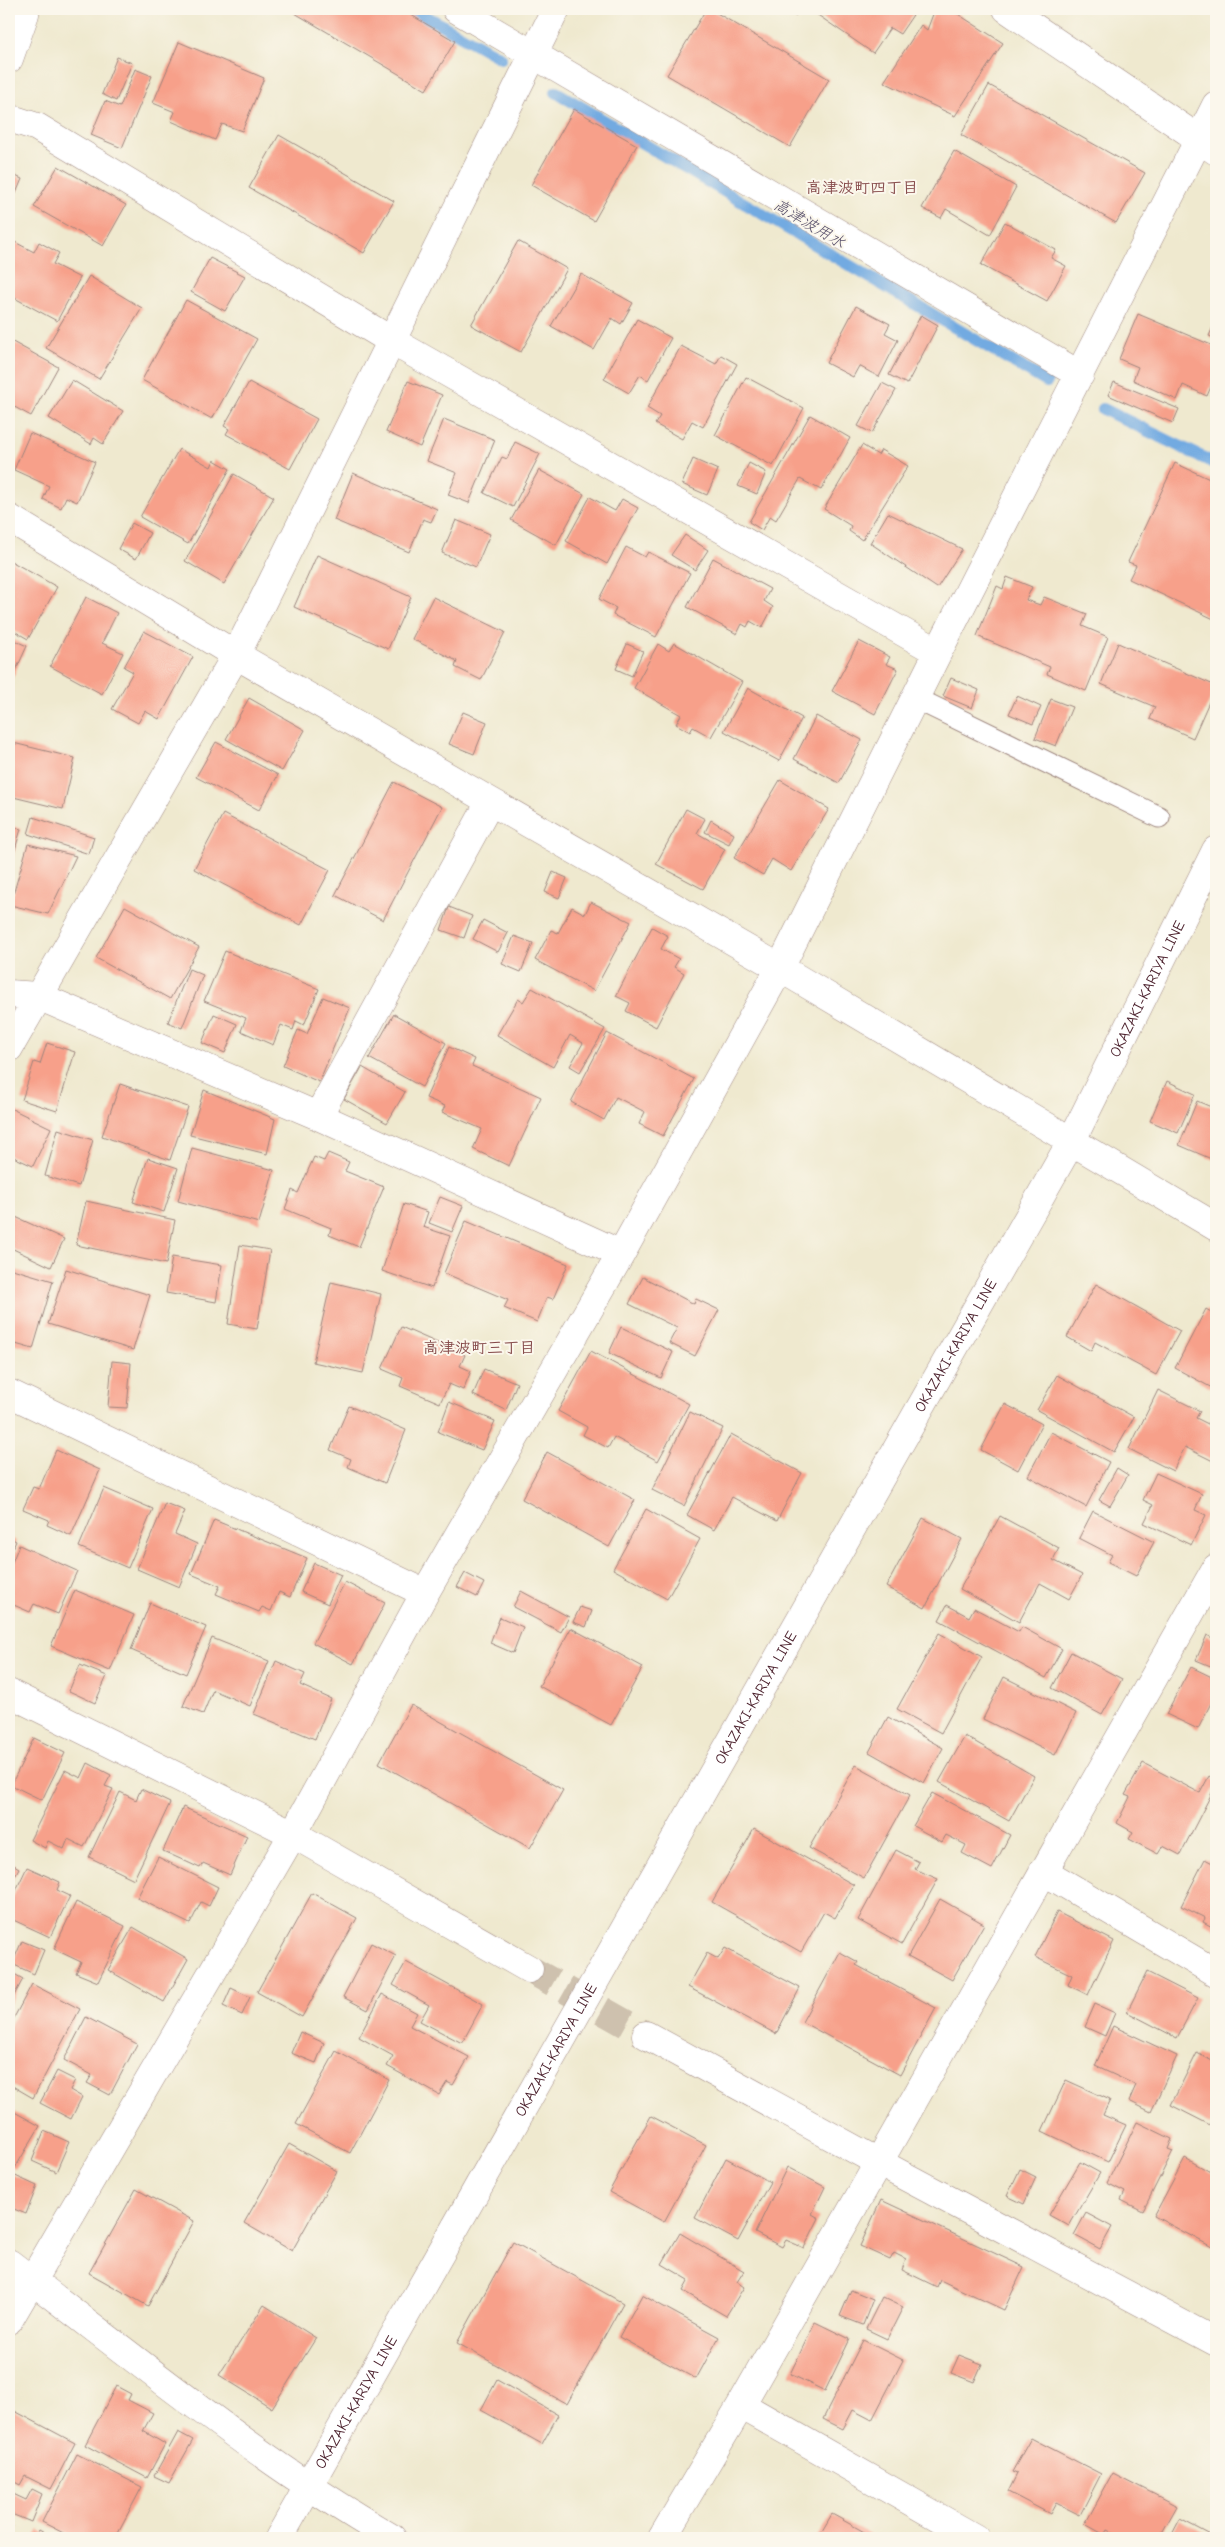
<svg xmlns="http://www.w3.org/2000/svg" width="1225" height="2547" viewBox="0 0 1225 2547" font-family="'Comic Neue','Klee One',sans-serif">
	<style>
		.lines { fill: none; stroke-linecap: round; stroke-linejoin: round }
		.stream { stroke: #72aae1; stroke-width: 12 }
		.building { fill: #f7a08a }
		.secondary-tunnel { stroke: #cec1ae; stroke-width: 28; stroke-dasharray: 28 14; stroke-linecap: butt }
		.lane-casing { stroke: #9c847d; stroke-width: 23 }
		.street-casing { stroke: #9c847d; stroke-width: 29 }
		.primary-casing { stroke: #9c847d; stroke-width: 29 }
		.lane { stroke: #fff; stroke-width: 21 }
		.street { stroke: #fff; stroke-width: 28 }
		.primary { stroke: #fff; stroke-width: 28 }
		.labels { text-anchor: middle; stroke-width: 4; stroke-linejoin: round; paint-order: stroke }
		.street-label { font-size: 15px; fill: #4a1f2b; stroke: #fbf7ec }
		.neighbourhood-label { font-size: 16px; font-weight: bold; fill: #874c4c; stroke: #fbf7ec }
		.water-label { font-size: 16px; font-style: italic; fill: #58506b; stroke: #fbf7ec }
	</style>
	<rect width="100%" height="100%" fill="#fbf7ec"/>
	<filter id="ink" filterUnits="userSpaceOnUse"><feTurbulence type="fractalNoise" baseFrequency=".02" numOctaves="2"/><feDisplacementMap in="SourceGraphic" scale="10" xChannelSelector="R" yChannelSelector="G"/><feConvolveMatrix kernelMatrix="1 2 1 2 8 2 1 2 1" color-interpolation-filters="sRGB"/></filter>
	<filter id="wash" filterUnits="userSpaceOnUse"><feTurbulence type="fractalNoise" baseFrequency=".0096" numOctaves="4" result="noise"/><feDisplacementMap in="SourceGraphic" scale="20" xChannelSelector="R" yChannelSelector="G"/><feGaussianBlur stdDeviation="1.12" result="paint"/><feColorMatrix in="noise" values="0 0 0 0 0 0 0 0 0 0 0 0 0 0 0 0 0 1.4 0 .05"/><feComposite in="paint" operator="in"/></filter>
	<g filter="url(#wash)">
		<rect width="100%" height="100%" fill="#efe9cf"/>
		<g class="lines">
			<!-- stream -->
			<path class="stream" d="M413,9l88,49
				M556,92l491,290
				M1103,409l113,55"/>
		</g>
		<g id="blocks">
			<!-- building -->
			<path class="building" d="M288,9h113l54,32 -29,49z
				M706,9h4l119,70 -39,68 -123,-72z
				M784,9h16l-5,7z
				M809,9h108l-17,25 -10,-6 -17,25z
				M935,9h15l53,34 -48,73 -71,-34 37,-57 6,5z
				M179,42l85,36 -22,53 -20,-7 -7,16 -44,-19 4,-9 -22,-9z
				M117,57l15,6 -16,38 -14,-7z
				M135,69l17,7 -30,72 -31,-13 14,-34 15,6z
				M989,85l156,88 -29,50 -155,-88z
				M574,109l63,36 -43,76 -63,-36z
				M279,135l115,66 -30,52 -115,-65z
				M954,151l62,36 -26,48 -44,-26 -5,9 -19,-10z
				M58,166l68,39 -23,41 -69,-39z
				M9,173l13,6 -13,31z
				M1005,222l51,28 -5,8 15,8 -19,35 -66,-36z
				M9,239l25,13 5,-10 20,11 -6,11 27,14 -23,43 -48,-26 4,-12 -4,-2z
				M518,241l49,28 -46,83 -50,-27z
				M210,258l35,18 -20,35 -34,-19z
				M581,274l52,29 -12,21 -9,-6 -18,32 -43,-24z
				M89,276l53,32 -43,71 -53,-31z
				M186,300l71,39 -45,80 -70,-39z
				M856,306l34,18 -5,9 13,7 -19,37 -20,-11 -6,11 -27,-14z
				M1138,314l78,33v28l-9,21 -24,-11 -6,15 -44,-20 5,-13 -19,-8z
				M921,315l17,10 -31,59 -18,-9z
				M637,319l34,19 -23,42 -8,-5 -11,18 -25,-14z
				M1216,320v19l-7,-3z
				M9,340l49,27 -27,49 -22,-12z
				M681,346l35,18 5,-9 16,9 -34,63 -11,-6 -10,18 -27,-15 5,-8 -13,-8z
				M746,377l58,31 -31,58 -58,-31z
				M72,380l51,31 -20,33 -9,-6 -3,6 -42,-26z
				M408,381l34,14 -22,52 -34,-15z
				M249,382l68,37 -27,50 -64,-35 3,-5 -5,-3z
				M1114,382l65,27 -6,14 -65,-28z
				M882,383l14,7 -24,43 -14,-7z
				M810,415l40,23 -29,52 -21,-11 -24,41 -6,-4 -8,14 -13,-8z
				M444,419l51,21 -26,63 -21,-8 9,-22 -30,-12z
				M30,433l65,29 -18,40 -11,-5 -5,11 -18,-9 6,-13 -35,-16z
				M515,442l25,12 -27,53 -29,-14 18,-36 5,2z
				M862,445l16,10 3,-5 27,16 -46,74 -13,-9 2,-5 -27,-17z
				M179,449l32,18 3,-7 16,9 -42,75 -48,-27z
				M693,459l25,11 -11,25 -25,-11z
				M749,463l17,9 -9,22 -19,-8z
				M1175,463l41,19v138l-87,-41 7,-14 -8,-3z
				M539,470l45,24 -28,51 -45,-25z
				M353,473l84,36 -6,13 -8,-3 -14,33 -75,-32z
				M234,474l40,23 -50,87 -39,-23z
				M590,497l25,14 7,-12 16,9 -31,56 -41,-23z
				M888,513l74,36 -25,39 -67,-45z
				M456,520l34,14 -14,33 -34,-14z
				M132,523l18,10 -14,26 -18,-10z
				M685,535l23,15 -13,20 -24,-15z
				M626,547l19,10 3,-5 42,21 -34,64 -43,-22 3,-7 -17,-9z
				M317,555l94,42 -23,52 -94,-42z
				M713,558l57,31 -6,12 9,6 -11,21 -12,-7 -3,6 -5,-3 -5,10 -50,-27z
				M9,560l48,27 -29,52 -19,-11z
				M1007,577l25,10 -6,13 14,5 4,-8 43,17 -5,12 26,11 -22,54 -39,-17 3,-7 -73,-31 20,-50 6,3z
				M86,597l31,16 -15,30 21,10 -21,41 -52,-28z
				M433,597l72,35 -24,48 -26,-13 2,-6 -45,-22z
				M144,631l49,26 -34,62 -14,-8 -7,12 -26,-14 21,-37 -9,-5z
				M9,638l18,8 -15,33 -3,-2z
				M859,641l31,16 -4,7 12,5 -23,45 -43,-23z
				M674,643l68,39 -31,55 -18,-10 -3,5 -14,-8 5,-9 -47,-27 24,-44 11,7z
				M1118,643l98,43 -23,52 -43,-19 5,-12 -54,-23z
				M627,644l16,7 -11,25 -16,-7z
				M951,678l28,12 -7,18 -29,-12z
				M748,688l54,30 -23,43 -55,-30z
				M1017,696l24,11 -8,17 -24,-10z
				M249,698l56,32 -23,41 -56,-32z
				M1051,699l21,8 -16,39 -21,-8z
				M463,712l24,10 -13,32 -25,-10z
				M816,716l46,24 -23,43 -45,-24z
				M9,742l66,16 -12,51 -54,-13z
				M216,742l62,33 -19,35 -63,-33z
				M780,780l49,29 -38,62 -19,-12 -9,16 -29,-17z
				M394,782l48,25 -59,113 -48,-25z
				M686,809l19,10 -8,14 28,16 -22,40 -47,-25z
				M223,814l107,56 -29,55 -107,-56z
				M33,817l61,20 -5,17 -61,-20z
				M711,820l23,14 -5,10 -24,-12z
				M9,825l12,4 -12,41z
				M28,844l48,12 -28,58 -38,-9z
				M553,872l14,6 -8,20 -14,-6z
				M591,902l40,20 -37,69 -59,-31 16,-30 7,3 14,-26 13,7z
				M125,906l74,41 -29,52 -74,-41z
				M449,907l23,9 -8,22 -23,-8z
				M483,920l25,13 -10,19 -25,-13z
				M652,927l16,9 -7,13 18,10 -5,8 10,6 -28,54 -30,-16 4,-8 -14,-7z
				M514,936l19,7 -12,29 -19,-8z
				M225,951l94,38 -15,36 -8,-4 -3,9 -12,-5 -8,20 -32,-14 5,-13 -42,-17z
				M189,969l14,6 -21,53 -14,-6z
				M532,988l73,41 -25,43 -10,-6 13,-23 -13,-8 -17,32 -56,-32 21,-36 5,3z
				M323,997l27,11 -31,74 -36,-16 15,-36 9,4z
				M214,1014l23,10 -12,29 -23,-10z
				M394,1014l52,29 -24,44 -53,-29z
				M607,1033l87,46 -31,57 -24,-12 6,-12 -29,-15 -12,23 -33,-18z
				M47,1043l28,9 -18,59 -35,-11 12,-38 6,2z
				M449,1047l26,12 -3,7 69,31 -32,69 -36,-17 9,-20 -40,-17 3,-6 -19,-8z
				M362,1067l43,25 -18,31 -43,-24z
				M1167,1081l28,13 -17,39 -28,-12z
				M120,1084l68,23 -18,53 -68,-24z
				M204,1090l71,29 -8,35 -77,-19z
				M1197,1101l19,8v52l-37,-16z
				M10,1108l41,20 -18,38 -24,-11z
				M58,1129l35,11 -14,46 -34,-10z
				M192,1148l82,22 -15,53 -81,-22z
				M328,1153l21,9 -4,9 39,16 -25,60 -30,-12 2,-7 -46,-19 7,-19 6,3 16,-36 10,4z
				M148,1158l30,10 -14,44 -31,-10z
				M440,1197l23,9 -11,26 -23,-9z
				M86,1201l89,19 -9,44 -90,-19z
				M404,1204l24,8 -5,15 27,9 -18,52 -50,-17z
				M9,1214l55,25 -13,28 -42,-20z
				M466,1221l102,43 -15,35 -6,-2 -10,25 -33,-14 4,-8 -64,-27z
				M240,1245l30,5 -13,79 -29,-5z
				M172,1257l50,8 -6,37 -50,-9z
				M9,1268l44,13 -20,68 -21,-6 3,-9 -6,-2z
				M66,1269l84,26 -17,55 -85,-26z
				M643,1277l51,27 2,-5 23,11 -24,46 -26,-13 8,-15 -48,-24z
				M331,1282l50,12 -18,79 -50,-11z
				M1096,1284l84,47 -24,44 -61,-33 -4,9 -24,-14z
				M1206,1309l10,6v75l-41,-22z
				M401,1327l64,28 -5,11 11,5 -8,19 -14,-6 -9,19 -40,-17 3,-8 -21,-9z
				M621,1327l52,25 -12,26 -52,-25z
				M591,1351l98,53 -31,57 -44,-24 -6,11 -25,-13 4,-8 -29,-16z
				M112,1361l19,2 -4,45 -19,-1z
				M484,1369l33,14 -11,27 -33,-15z
				M1057,1375l77,42 -20,35 -77,-42z
				M1158,1390l42,21 -4,7 20,10 -1,34 -30,-15 -12,24 -44,-22z
				M449,1402l46,19 -13,29 -44,-18z
				M1005,1404l37,20 -24,46 -37,-20z
				M349,1406l57,24 -21,53 -37,-16 3,-8 -21,-9z
				M690,1412l33,16 -39,78 -32,-16z
				M1051,1432l58,30 -23,45 -58,-31z
				M731,1434l71,39 -25,48 -45,-24 -18,33 -27,-15z
				M56,1450l44,20 -29,66 -24,-11 2,-5 -26,-11 10,-22 6,2z
				M547,1452l88,48 -26,47 -87,-48z
				M1117,1468l11,7 -18,31 -11,-6z
				M1156,1473l46,21 -7,16 11,5 -15,30 -47,-22 9,-18 -10,-5z
				M104,1488l49,21 -25,59 -49,-21z
				M165,1503l20,8 -10,23 22,10 -18,43 -42,-18z
				M646,1509l54,30 -33,60 -54,-30z
				M1093,1511l61,31 -18,34 -28,-14 4,-7 -33,-17z
				M1000,1516l59,32 -6,12 29,15 -13,24 -29,-16 -21,39 -59,-33z
				M923,1518l39,21 -37,69 -39,-21z
				M214,1520l93,38 -17,39 -11,-5 -8,19 -9,-4 -3,5 -43,-18 4,-8 -29,-12z
				M9,1537l7,4 -7,17z
				M19,1545l58,26 -19,43 -24,-10 -4,8 -21,-9v-33z
				M314,1563l27,12 -13,29 -27,-12z
				M465,1573l19,10 -7,14 -20,-10z
				M345,1582l40,21 -32,61 -40,-21z
				M75,1590l59,25 -24,56 -59,-25z
				M521,1591l48,26 -8,15 -48,-25z
				M150,1603l56,24 -20,47 -55,-24z
				M947,1605l22,12 5,-9 45,24 3,-5 40,22 -16,29 -107,-58z
				M580,1607l12,4 -6,16 -13,-5z
				M500,1617l23,10 -10,26 -23,-10z
				M571,1628l72,39 -32,58 -72,-39z
				M939,1633l43,24 -41,76 -44,-24z
				M1207,1635l9,5v20l-3,7 -17,-7z
				M212,1638l57,23 -19,45 -37,-16 -10,24 -20,-8z
				M1071,1652l51,27 -20,36 -50,-27z
				M276,1661l29,13 -5,11 31,14 -16,40 -61,-25z
				M80,1665l27,11 -12,27 -26,-12z
				M1191,1667l25,12v26l-5,-2 -13,26 -32,-15z
				M1004,1677l72,36 -21,42 -72,-36z
				M411,1705l152,85 -33,58 -151,-85z
				M888,1717l55,31 -19,35 -55,-31z
				M965,1736l69,40 -25,45 -70,-39z
				M34,1738l31,15 -23,47 -31,-15z
				M88,1763l23,12 -6,11 8,3 -29,58 -16,-8 -4,10 -16,-8 -3,7 -15,-8 35,-70 16,8z
				M1143,1763l57,30 9,-17 7,4v5l-36,70 -17,-9 -5,8 -29,-15 4,-7 -16,-9 13,-26 -5,-2z
				M856,1765l54,30 -46,83 -55,-30z
				M141,1789l29,14 -36,76 -45,-22 31,-65 16,8z
				M932,1793l78,42 -18,34 -30,-16 4,-8 -20,-10 -4,7 -29,-16z
				M183,1807l64,29 -17,39 -27,-12 -3,5 -37,-17z
				M754,1829l100,56 -19,33 -11,-6 -23,40 -89,-50z
				M896,1850l23,12 -4,7 23,10 -36,65 -44,-24z
				M158,1857l60,30 -9,19 -8,-4 -11,22 -53,-26z
				M1205,1859l11,6v64l-13,-7 2,-4 -24,-12z
				M9,1862l10,6 -10,19z
				M27,1867l33,15 -3,8 13,6 -20,41 -41,-19v-13z
				M312,1893l45,25 -55,99 -45,-25z
				M940,1899l44,25 -32,56 -44,-24z
				M76,1902l49,24 -27,56 -22,-9 5,-11 -27,-13z
				M1057,1912l57,29 -26,54 -20,-10 4,-10 -37,-18z
				M133,1927l55,32 -24,43 -56,-32z
				M22,1941l22,9 -10,24 -22,-10z
				M371,1943l25,13 -28,54 -25,-13z
				M725,1948l75,40 -24,46 -88,-47 19,-34 11,6z
				M840,1952l18,10 -2,3 80,43 -36,67 -98,-53z
				M406,1962l77,42 -21,39 -42,-22 9,-16 -36,-20z
				M9,1971l14,8 -14,26z
				M1147,1972l51,26 -21,40 -50,-26z
				M32,1984l48,25 -47,89 -24,-14v-57z
				M231,1988l19,9 -8,18 -19,-9z
				M382,1994l35,19 -7,13 59,31 -16,28 -6,-3 -8,13 -52,-29 6,-10 -34,-19z
				M1095,2004l20,9 -10,23 -20,-9z
				M86,2017l51,27 -27,51 -23,-12 5,-8 -28,-15z
				M1113,2026l64,30 -26,56 -22,-11 7,-16 -41,-19z
				M300,2032l24,11 -8,20 -25,-10z
				M336,2051l53,29 -39,73 -54,-29z
				M1197,2053l19,10v51l-6,11 -39,-20z
				M57,2071l18,9 -5,10 12,7 -11,22 -31,-16z
				M1066,2080l44,20 -7,15 23,10 -18,37 -66,-31z
				M9,2109l31,17 -25,42 -6,-3z
				M651,2116l55,29 -42,77 -55,-30z
				M1137,2122l35,17 -4,10 5,2 -30,60 -22,-11 4,-8 -18,-9z
				M44,2131l25,11 -13,30 -24,-11z
				M289,2144l48,27 -45,80 -48,-28z
				M726,2158l44,24 -32,59 -43,-23z
				M1185,2158l31,17v65l-4,7 -58,-31z
				M1080,2162l20,11 -31,53 -20,-11z
				M787,2167l38,20 -13,27 7,4 -15,30 -18,-8 -4,7 -27,-14z
				M1020,2169l16,8 -12,27 -17,-8z
				M9,2173l28,13 -11,28 -17,-7z
				M136,2189l58,32 -46,85 -59,-33z
				M881,2200l143,67 -20,43 -64,-30 -3,7 -35,-17 4,-11 -12,-6 -4,7 -30,-14z
				M1086,2213l26,14 -12,22 -26,-14z
				M680,2233l64,38 -7,11 7,5 -18,29 -43,-25 6,-11 -27,-16z
				M513,2242l110,61 -56,101 -110,-61z
				M851,2290l22,9 -10,26 -23,-9z
				M642,2295l77,42 -23,42 -77,-42z
				M882,2297l21,10 -16,32 -21,-10z
				M264,2305l52,33 -44,70 -53,-33z
				M815,2322l35,17 -25,52 -35,-17z
				M863,2340l40,20 -31,60 -19,-10 -10,19 -20,-10z
				M959,2355l23,9 -8,18 -23,-9z
				M497,2380l61,35 -16,29 -61,-34z
				M116,2386l15,8 -3,6 25,13 -10,18 22,13 -18,34 -62,-33z
				M9,2408l66,35 -24,46 -26,-13 -5,9 -11,-6z
				M178,2432l15,8 -24,43 -15,-7z
				M1031,2438l70,36 -21,41 -24,-12 -6,11 -42,-22 9,-18 -5,-2z
				M77,2454l65,33 -27,51h-42l-31,-16z
				M1113,2473l64,33 -18,32h-35l-16,-8 -3,5 -20,-11z
				M32,2489l10,5 -11,28 -22,-9v-21l17,8z
				M832,2514l43,24h-57z
				M1180,2519l36,19h-46z
				M9,2523l4,3 -4,8z
				M39,2530l14,8h-19z"/>
		</g>
	</g>
	<g filter="url(#ink)">
		<use href="#blocks" fill-opacity="0" stroke="#9c847d" stroke-width="1"/>
		<g class="lines">
			<!-- secondary-tunnel -->
			<path class="secondary-tunnel" d="M529,1969l117,66"/>
			<defs>
				<path id="lane" d="M915,698l244,119"/>
				<path id="street" d="M456,9l624,366
					M1007,9l192,130 17,-34
					M9,59l16,-45
					M9,118l28,9 355,214 546,311
					M9,518l227,137 544,313 436,259
					M9,994l29,2 280,120 303,138
					M9,1048l227,-393 320,-646
					M318,1116l172,-314
					M9,1393l416,200
					M9,1693l284,141 236,135
					M1043,1871l173,102
					M646,2035l232,127 338,180
					M9,2263c125,94 247,196 383,275
					M9,2320l284,-486 132,-241 196,-339 159,-286 158,-316 261,-513 17,12
					M741,2405l234,133
					M662,2538l79,-133 475,-837"/>
				<g id="primary">
					<path id="s1" d="M279,2538l792,-1396 145,-292"/>
				</g>
			</defs>
			<!-- lane casing -->
			<use href="#lane" class="lane-casing"/>
			<!-- street casing -->
			<use href="#street" class="street-casing"/>
			<!-- primary casing -->
			<use href="#primary" class="primary-casing"/>
			<!-- lane -->
			<use href="#lane" class="lane"/>
			<!-- street -->
			<use href="#street" class="street"/>
			<!-- primary -->
			<use href="#primary" class="primary"/>
		</g>
	</g>
	<g class="labels">
		<!-- street labels -->
		<g class="street-label">
			<text dy="5" stroke="none"><textPath href="#s1" startOffset="1776">OKAZAKI-KARIYA LINE</textPath></text>
			<text dy="5" stroke="none"><textPath href="#s1" startOffset="1371">OKAZAKI-KARIYA LINE</textPath></text>
			<text dy="5" stroke="none"><textPath href="#s1" startOffset="966">OKAZAKI-KARIYA LINE</textPath></text>
			<text dy="5" stroke="none"><textPath href="#s1" startOffset="561">OKAZAKI-KARIYA LINE</textPath></text>
			<text dy="5" stroke="none"><textPath href="#s1" startOffset="156">OKAZAKI-KARIYA LINE</textPath></text>
		</g>
		<!-- neighbourhood labels -->
		<g class="neighbourhood-label">
			<text x="862" y="193">高津波町四丁目</text>
			<text x="479" y="1353">高津波町三丁目</text>
		</g>
		<!-- water labels -->
		<g class="water-label">
			<text transform="translate(810 223) rotate(31)" y="6">高津波用水</text>
		</g>
	</g>
	<!-- margin -->
	<rect width="1225" height="2547" fill="none" stroke="#fbf7ec" stroke-width="30"/>
</svg>
